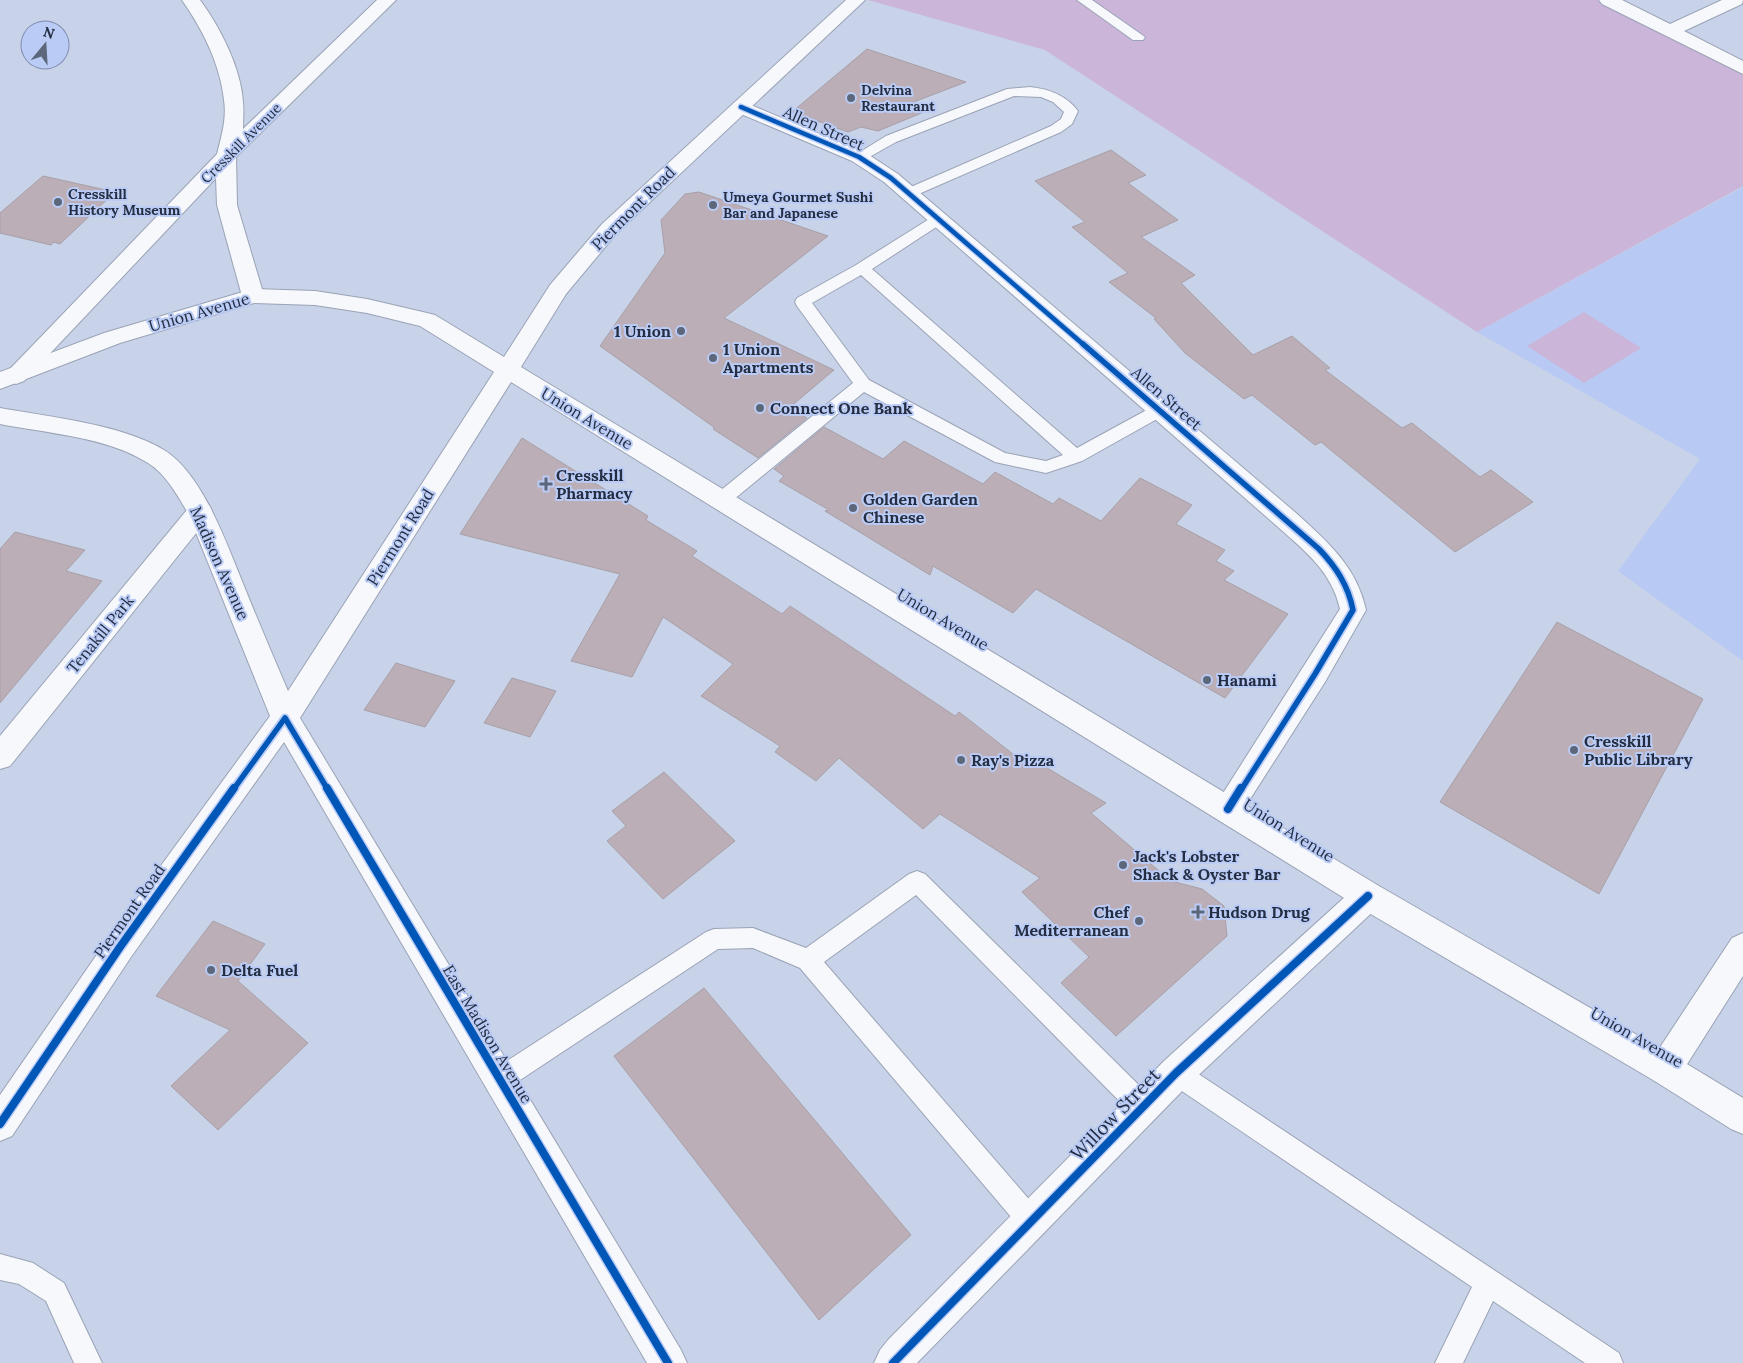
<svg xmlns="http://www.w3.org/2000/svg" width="1743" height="1363" viewBox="0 0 1743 1363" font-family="Lora,serif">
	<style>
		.built { fill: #b8caf4 }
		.green { fill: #cbb5d9 }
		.building { fill: #bcaeb6; stroke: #a7a0a8 }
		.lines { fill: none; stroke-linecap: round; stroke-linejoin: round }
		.lane-casing { stroke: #9aa3b6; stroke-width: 2 }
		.street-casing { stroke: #9aa3b6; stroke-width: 2 }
		.secondary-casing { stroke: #9aa3b6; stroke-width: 2 }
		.lane { fill: #f7f8fc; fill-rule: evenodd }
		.street { fill: #f7f8fc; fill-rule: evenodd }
		.secondary { fill: #f7f8fc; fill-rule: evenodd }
		.cycleway-far2-casing { stroke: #baccf6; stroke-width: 7 }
		.cycleway-far1-casing { stroke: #baccf6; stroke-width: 9 }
		.cycleway-casing { stroke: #baccf6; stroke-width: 11 }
		.cycleway-far2 { stroke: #0057b8; stroke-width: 4.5 }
		.cycleway-far1 { stroke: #0057b8; stroke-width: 5.5 }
		.cycleway { stroke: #0057b8; stroke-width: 8 }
		.poi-dot { fill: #5d677b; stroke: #baccf6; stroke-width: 2 }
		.labels { text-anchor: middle; stroke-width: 4; stroke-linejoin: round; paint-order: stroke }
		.far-poi-label { font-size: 14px; font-weight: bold; fill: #242d41; stroke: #baccf6; text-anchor: start }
		.far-street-label { font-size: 14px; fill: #242d41; stroke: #baccf6 }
		.street-label { font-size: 16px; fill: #242d41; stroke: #baccf6 }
		.poi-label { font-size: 16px; font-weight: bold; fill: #242d41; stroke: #baccf6; text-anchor: start }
		.near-street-label { font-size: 19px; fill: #242d41; stroke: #baccf6 }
	</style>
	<rect width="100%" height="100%" fill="#c8d2e8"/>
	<!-- built -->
	<path class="built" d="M1743,187v474l-125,-90 82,-112 -223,-127z"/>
	<!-- green -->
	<path class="green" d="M868,0h755l120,60v126l-266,146 -432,-282z
		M1584,312l57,36 -57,35 -57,-37z"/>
	<!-- building -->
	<path class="building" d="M867,49l99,33 -55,21 20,6 -53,22 -17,-4 -13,5 -56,-20z
		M1111,150l35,25 -18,8 50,37 -37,17 54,38 -14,8 72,72 39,-19 38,32 -5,2 77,58 10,-5 68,54 11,-7 42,32 -78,50 -134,-110 -6,3 -63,-50 -8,4 -59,-46 -31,-34 2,-1 -47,-36 19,-9 -56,-46 13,-5 -50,-41z
		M43,176l72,16 -55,52 -6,-2 -3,3 -51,-12v-20z
		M699,192l129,44 -104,82 110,52 -45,38 18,10 -49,40 -45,-29 2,-1 -115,-82 65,-93 -4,-33 24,-26z
		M824,427l59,32 21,-18 79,43 12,-12 58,32 6,-6 42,23 39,-43 52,27 -16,19 49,26 -9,11 18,10 -10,9 64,34 -63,84 -189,-109 -23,24 -80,-47 -3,9 -105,-64 4,-1 -50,-29 5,-5 -10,-7z
		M522,438l126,78 -2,4 51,31 -5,5 90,58 8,-8 165,110 4,-4 63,49 5,-5 79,47 -15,10 80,68 31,8 22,17 3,30 -111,100 -55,-53 28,-26 -67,-65 18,-14 -100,-64 -17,15 -84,-71 -23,23 -41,-29 5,-6 -79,-50 32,-32 -70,-47 -31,60 -61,-16 49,-87 -160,-40z
		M15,532l70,18 -19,21 36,10 -102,122v-154z
		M1557,622l146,77 -104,195 -159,-92z
		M396,663l59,18 -30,46 -61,-17z
		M512,678l44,13 -26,46 -46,-14z
		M664,772l71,69 -72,58 -56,-58 19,-15 -14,-15z
		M213,921l52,23 -27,37 70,62 -90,87 -47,-44 59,-56 -74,-34z
		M704,988l207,247 -92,85 -205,-264z"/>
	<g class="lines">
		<defs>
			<path id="lane" d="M1077,0h15l53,37 -2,3h-10z
				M1030,87c19,2 36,8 48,24l-6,13 -11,8 -147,64h-10l-2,-3 2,-3 147,-64 10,-7 3,-7 -11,-10 -12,-5 -27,-1 -118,46 -32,18h-10l-2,-3 34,-21 121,-47z
				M939,214l5,2 3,3 -3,3 -72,47 205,179 77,-42 6,-2 6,2 3,4 -3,4 -84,47 -36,12 -51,-11 -131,-70 -137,113 -6,2 -6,-2 -3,-5 3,-5 138,-112 -56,-77 -2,-4 2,-4 59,-33 78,-49zM861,275l202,180 -17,6 -41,-8 -136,-73 -57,-77z
				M917,871l8,3 227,224 3,9 -3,9 -9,3 -9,-3 -218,-221 -92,67 216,250 4,9 -4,9 -9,4 -9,-4 -222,-262 -47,-20 -35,1 -210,139 -9,4 -9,-4 -3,-8 3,-8 216,-140 8,-3 39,-1 53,20 103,-74z
				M1176,1061l9,4 434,288 4,10h-38l-92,-62 -30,62h-28l37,-76 -305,-206 -3,-8 3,-8z
				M0,1254l33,9 31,20 38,80h-28l-28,-62 -27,-17 -19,-4z"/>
			<path id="street" d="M182,0h18c20,27 41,68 43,102 1,9 0,18 0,27l134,-129h19l-160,157 1,48 27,91 -3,5 -8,2 -8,-2 -3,-5 -25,-91 -1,-27 -192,203 -8,3 -8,-3 -3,-5 3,-5 209,-217c4,-17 10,-35 7,-54 -4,-36 -21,-70 -42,-100z
				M1599,0h23l48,24 52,-24h21l-1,4 -58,27 59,30v13l-141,-70z
				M741,101l125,52 32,21 398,339c31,28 61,54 70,97l-41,72 -87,136 -10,4 -10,-4 -5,-9 127,-200c-8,-37 -35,-58 -62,-82l-394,-345 -32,-21 -118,-50 -3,-4 3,-4z
				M200,502l9,3 3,6 -3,6 -199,249 -10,3v-33l191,-231z
				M1368,882l11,4 4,10 -4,10 -191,179 -271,278h-43l6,-13 8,-10 276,-279 193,-175z
				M1743,933v43l-66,104 -12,5 -12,-5 -5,-11 5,-11 79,-120z"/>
			<path id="secondary" d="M846,0h19l-249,234 -50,60 -45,73 858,519 298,172 66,40v36l-12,-5 -78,-49 -296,-174 -846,-524 -211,336 381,632 6,13h-40l-363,-621 -153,215 -119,179 -12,5v-46l109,-158 161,-221 -82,-203c-11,-18 -22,-39 -40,-50 -40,-26 -102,-30 -148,-39v-16c51,9 120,16 164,42 39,24 63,95 80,136 14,35 29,70 44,105l206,-319 -74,-46 -53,-13 -52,-8 -61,-2 -134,40 -120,46v-17l104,-39 149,-44 62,2 52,8 60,14 8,2 69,42 46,-72 52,-61z"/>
		</defs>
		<!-- lane casing -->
		<use href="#lane" class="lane-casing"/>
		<!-- street casing -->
		<use href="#street" class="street-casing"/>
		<!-- secondary casing -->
		<use href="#secondary" class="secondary-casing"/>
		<!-- lane -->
		<use href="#lane" class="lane"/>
		<!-- street -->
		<use href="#street" class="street"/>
		<!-- secondary -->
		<use href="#secondary" class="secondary"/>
		<defs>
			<path id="cycleway-far2" d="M741,107l118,50 32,21 193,167"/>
			<path id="cycleway-far1" d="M1083,344l236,205c17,18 29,36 34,61l-38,64 -74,116
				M233,790l52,-72 43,72"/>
			<path id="cycleway" d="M327,788l341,575
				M1228,809l13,-21
				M0,1124l120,-177 114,-159
				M893,1363l283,-290 192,-177"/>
		</defs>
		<!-- cycleway-far2 casing -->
		<use href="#cycleway-far2" class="cycleway-far2-casing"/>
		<!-- cycleway-far1 casing -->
		<use href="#cycleway-far1" class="cycleway-far1-casing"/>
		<!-- cycleway casing -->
		<use href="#cycleway" class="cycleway-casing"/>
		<!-- cycleway-far2 -->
		<use href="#cycleway-far2" class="cycleway-far2"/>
		<!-- cycleway-far1 -->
		<use href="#cycleway-far1" class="cycleway-far1"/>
		<!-- cycleway -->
		<use href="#cycleway" class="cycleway"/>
	</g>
	<!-- markers -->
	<g class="poi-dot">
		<circle cx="851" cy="98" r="5"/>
		<circle cx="58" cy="202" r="5"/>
		<circle cx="713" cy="205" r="5"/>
		<circle cx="681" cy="331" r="5"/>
		<circle cx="713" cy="358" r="5"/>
		<circle cx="760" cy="408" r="5"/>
		<path d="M543.5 476.5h5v5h5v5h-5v5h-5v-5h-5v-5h5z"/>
		<circle cx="853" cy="508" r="5"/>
		<circle cx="1207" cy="680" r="5"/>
		<circle cx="1574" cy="750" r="5"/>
		<circle cx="961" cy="760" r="5"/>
		<circle cx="1123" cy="865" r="5"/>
		<path d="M1195.5 904.5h5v5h5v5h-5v5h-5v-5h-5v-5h5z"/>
		<circle cx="1139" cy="921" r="5"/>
		<circle cx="211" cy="970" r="5"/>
	</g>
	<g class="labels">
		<!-- far-poi labels -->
		<g class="far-poi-label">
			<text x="861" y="95">Delvina<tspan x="861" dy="16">Restaurant</tspan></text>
			<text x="68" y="199">Cresskill<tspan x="68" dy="16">History Museum</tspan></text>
			<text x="723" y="202">Umeya Gourmet Sushi<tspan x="723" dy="16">Bar and Japanese</tspan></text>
		</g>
		<!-- far-street labels -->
		<g class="far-street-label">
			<text transform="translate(241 143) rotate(-45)" y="5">Cresskill Avenue</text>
		</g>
		<!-- street labels -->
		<g class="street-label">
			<text transform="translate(824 128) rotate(24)" y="6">Allen Street</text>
			<text transform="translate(633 208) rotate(-45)" y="6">Piermont Road</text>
			<text transform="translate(199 312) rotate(-16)" y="6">Union Avenue</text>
			<text transform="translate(1167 398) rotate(41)" y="6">Allen Street</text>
			<text transform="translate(587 418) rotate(31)" y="6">Union Avenue</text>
			<text transform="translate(400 537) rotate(-58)" y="6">Piermont Road</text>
			<text transform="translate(220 563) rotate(66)" y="6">Madison Avenue</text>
			<text transform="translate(943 619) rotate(31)" y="6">Union Avenue</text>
			<text transform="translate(100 634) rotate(-51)" y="6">Tenakill Park</text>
			<text transform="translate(1289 830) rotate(32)" y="6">Union Avenue</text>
			<text transform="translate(129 911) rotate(-55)" y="6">Piermont Road</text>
			<text transform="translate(488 1034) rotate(59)" y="6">East Madison Avenue</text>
			<text transform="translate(1637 1037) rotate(30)" y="6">Union Avenue</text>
		</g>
		<!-- poi labels -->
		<g class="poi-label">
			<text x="671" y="337" text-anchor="end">1 Union</text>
			<text x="723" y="355">1 Union<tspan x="723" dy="18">Apartments</tspan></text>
			<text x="770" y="414">Connect One Bank</text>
			<text x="556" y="481">Cresskill<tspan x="556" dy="18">Pharmacy</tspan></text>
			<text x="863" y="505">Golden Garden<tspan x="863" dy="18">Chinese</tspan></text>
			<text x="1217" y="686">Hanami</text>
			<text x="1584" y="747">Cresskill<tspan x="1584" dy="18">Public Library</tspan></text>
			<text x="971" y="766">Ray's Pizza</text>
			<text x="1133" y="862">Jack's Lobster<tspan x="1133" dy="18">Shack &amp; Oyster Bar</tspan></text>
			<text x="1129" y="918" text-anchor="end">Chef<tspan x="1129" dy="18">Mediterranean</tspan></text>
			<text x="1208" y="918">Hudson Drug</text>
			<text x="221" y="976">Delta Fuel</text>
		</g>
		<!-- near-street labels -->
		<g class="near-street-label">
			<text transform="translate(1115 1114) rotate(-46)" y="7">Willow Street</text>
		</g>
	</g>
	<!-- north arrow -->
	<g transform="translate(45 45) rotate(18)"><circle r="24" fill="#baccf6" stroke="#7e8cae"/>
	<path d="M0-4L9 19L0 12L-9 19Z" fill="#5d677b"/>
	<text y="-8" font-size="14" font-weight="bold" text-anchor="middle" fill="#242d41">N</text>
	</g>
</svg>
